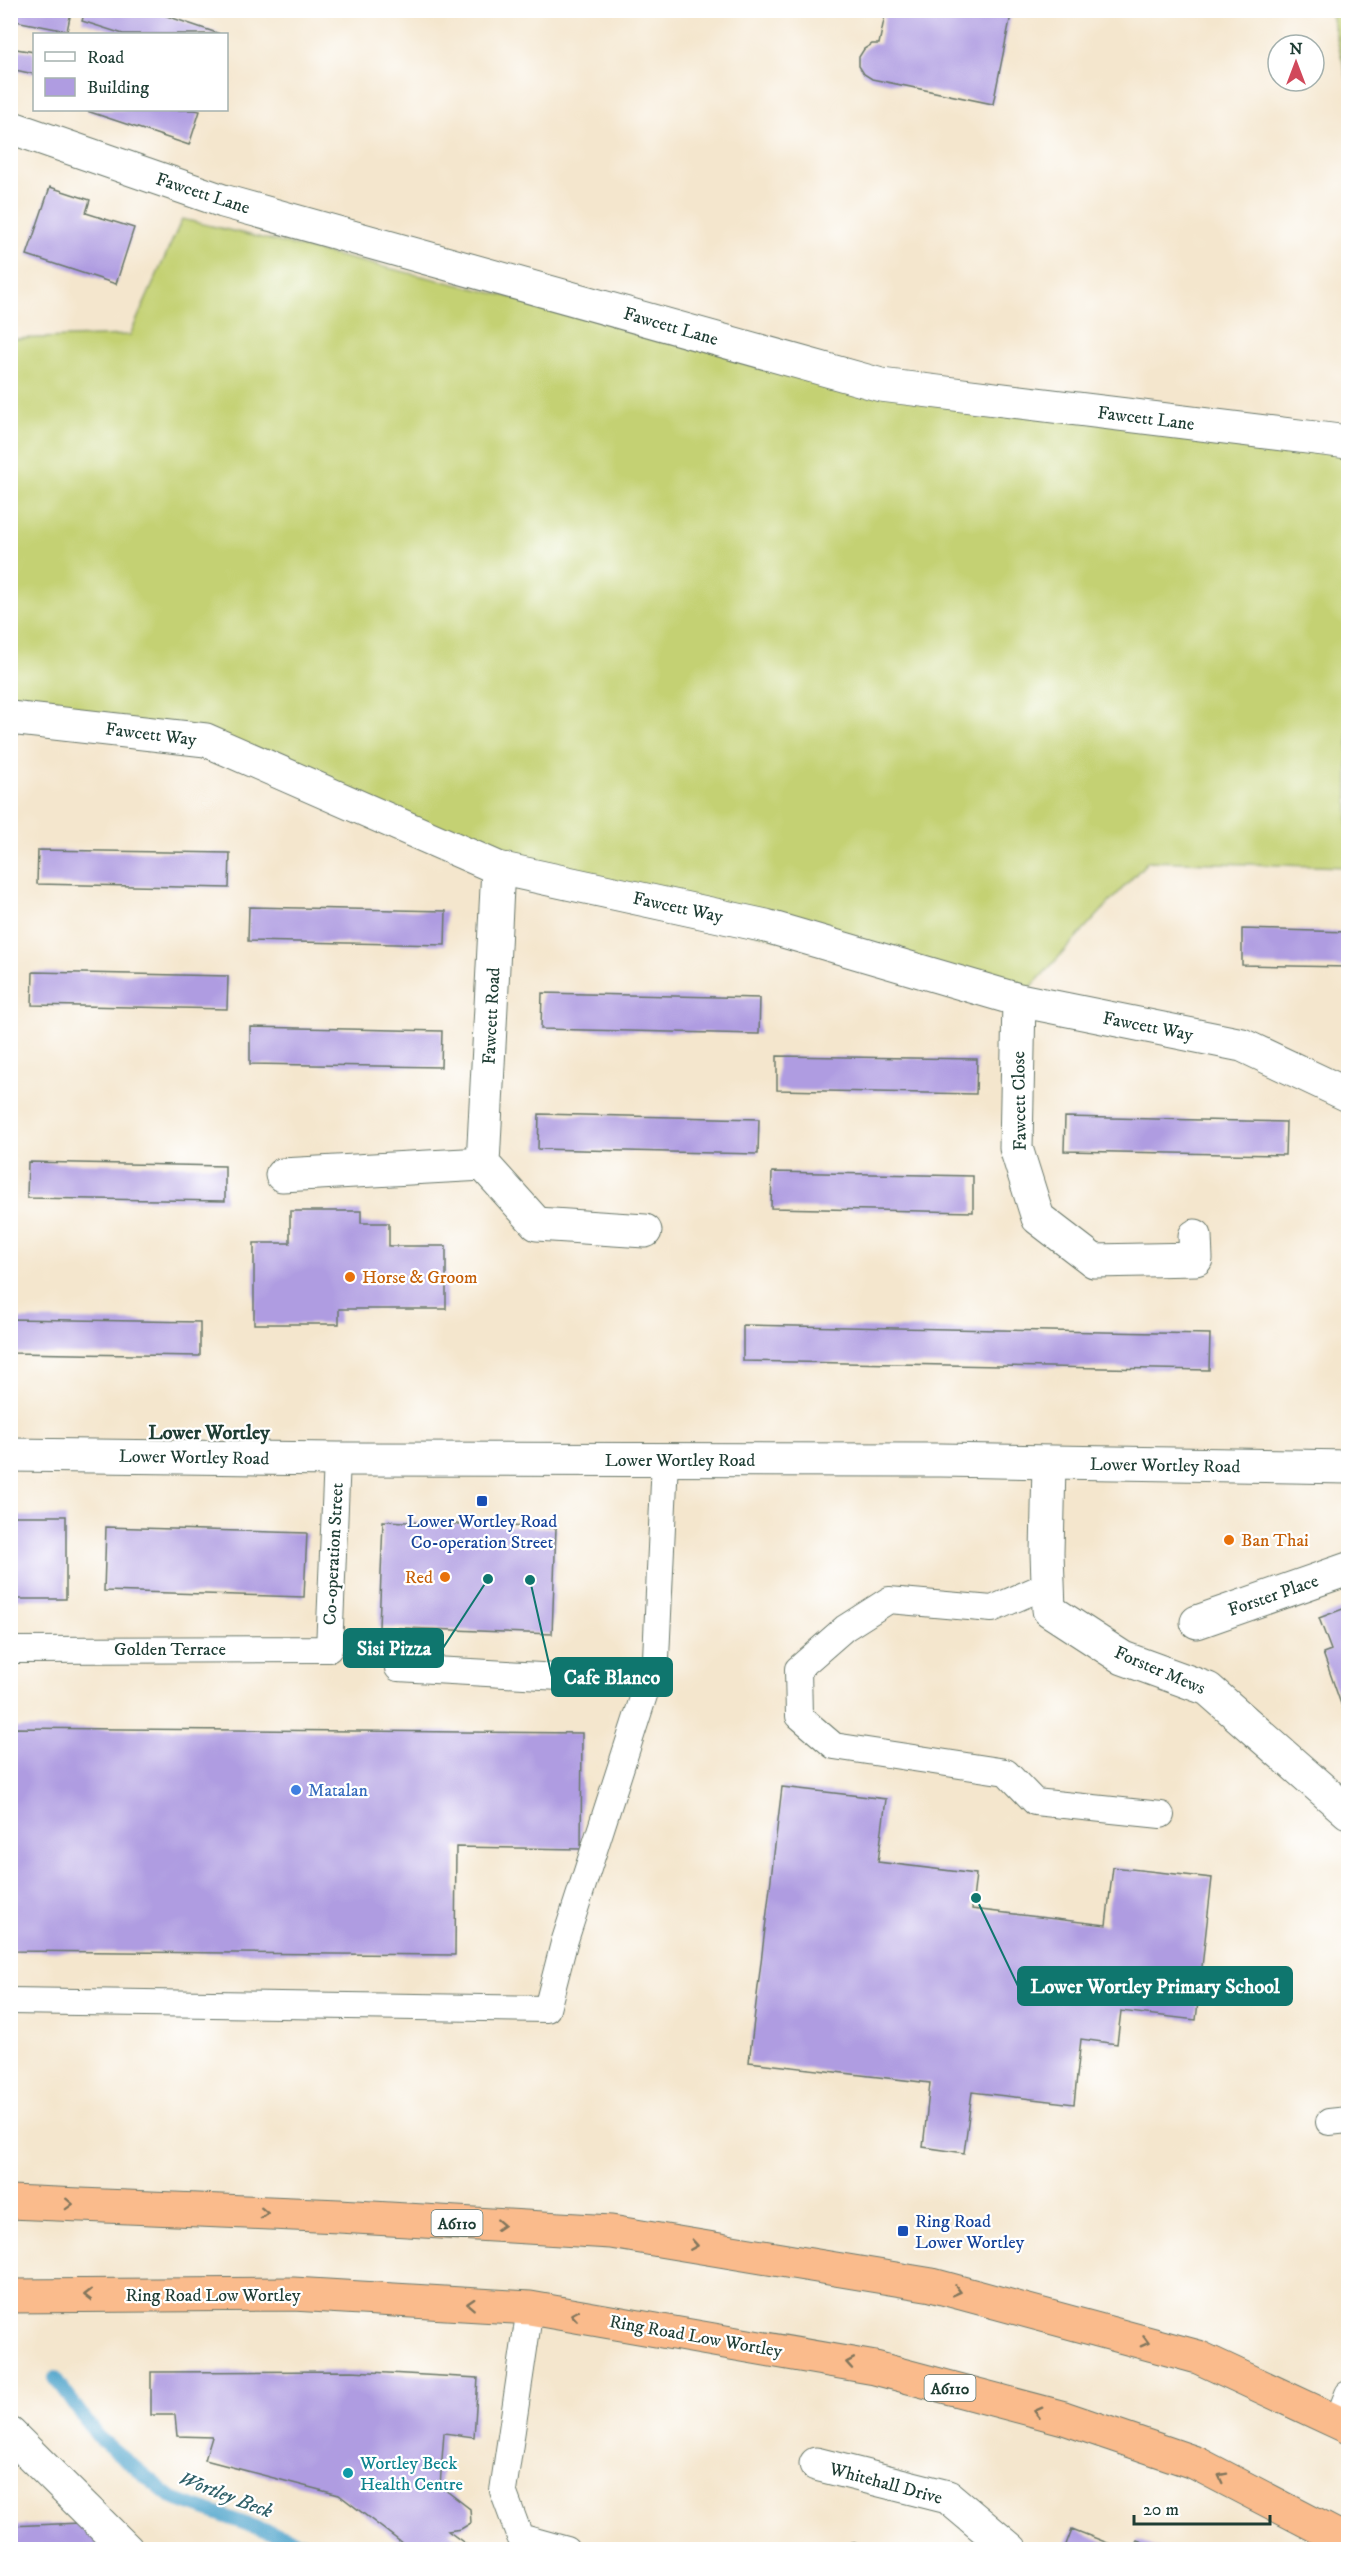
<svg xmlns="http://www.w3.org/2000/svg" width="1359" height="2560" viewBox="0 0 1359 2560" font-family="'IM FELL DW Pica',serif">
	<style>
		.grass { fill: #c4d173; stroke: #728754; stroke-width: 1.5 }
		.park { fill: url(#park-tufts); stroke: #728754; stroke-width: 1.5 }
		.lines { fill: none; stroke-linecap: round; stroke-linejoin: round }
		.stream { stroke: #4fa4cb; stroke-width: 14 }
		.building { fill: #af9ce1 }
		.service-casing { stroke: #6a786a; stroke-width: 28 }
		.minor-casing { stroke: #6a786a; stroke-width: 35 }
		.tertiary-casing { stroke: #6a786a; stroke-width: 35 }
		.trunk-casing { stroke: #6a786a; stroke-width: 35 }
		.service { stroke: #fff; stroke-width: 26 }
		.minor { stroke: #fff; stroke-width: 33 }
		.tertiary { stroke: #fff; stroke-width: 33 }
		.trunk { stroke: #fabb8c; stroke-width: 33 }
		.oneway { stroke: #82765c }
		.food-dot { fill: #e8710a; stroke: #fff; stroke-width: 2 }
		.transit-dot { fill: #1a4fb4; stroke: #fff; stroke-width: 2 }
		.shop-dot { fill: #3f7fe0; stroke: #fff; stroke-width: 2 }
		.culture-dot { fill: #0f9aa8; stroke: #fff; stroke-width: 2 }
		.labels { text-anchor: middle; stroke-width: 4.5; stroke-linejoin: round; paint-order: stroke }
		.shield { fill: #fff; stroke: #627771; stroke-width: 1.5 }
		.shield-label { font-size: 16px; font-weight: bold; fill: #1f3d34 }
		.street-label { font-size: 18px; fill: #1f3d34; stroke: #fff }
		.food-label { font-size: 18px; fill: #c56008; stroke: #fff; text-anchor: start }
		.transit-label { font-size: 18px; fill: #164399; stroke: #fff }
		.shop-label { font-size: 18px; fill: #366cbe; stroke: #fff; text-anchor: start }
		.culture-label { font-size: 18px; fill: #0d838f; stroke: #fff; text-anchor: start }
		.neighbourhood-label { font-size: 20px; font-weight: bold; fill: #1f3d34; stroke: #fff }
		.water-label { font-size: 20px; font-style: italic; fill: #306169; stroke: #fff }
		.leader { fill: none; stroke: #0f766e; stroke-width: 2 }
		.callout-dot { fill: #0f766e; stroke: #fff; stroke-width: 2 }
		.callout { fill: #0f766e; stroke: #0f766e; stroke-width: 2 }
		.callout-label { font-size: 20px; text-anchor: middle; font-weight: bold; fill: #fff }
	</style>
	<defs>
		<pattern id="park-tufts" width="24" height="20" patternUnits="userSpaceOnUse" patternTransform="scale(1.5)"><rect width="24" height="20" fill="#c4d173"/><path d="M3 7l-1-3M5 7V3M7 7l1-3M15 17l-1-3M17 17v-4M19 17l1-3" fill="none" stroke="#a8b464"/></pattern>
	</defs>
	<rect width="100%" height="100%" fill="#fff"/>
	<filter id="ink" filterUnits="userSpaceOnUse"><feTurbulence type="fractalNoise" baseFrequency=".0167" numOctaves="2"/><feDisplacementMap in="SourceGraphic" scale="12" xChannelSelector="R" yChannelSelector="G"/><feConvolveMatrix kernelMatrix="1 2 1 2 8 2 1 2 1" color-interpolation-filters="sRGB"/></filter>
	<filter id="wash" filterUnits="userSpaceOnUse"><feTurbulence type="fractalNoise" baseFrequency=".008" numOctaves="4" result="noise"/><feDisplacementMap in="SourceGraphic" scale="24" xChannelSelector="R" yChannelSelector="G"/><feGaussianBlur stdDeviation="1.35" result="paint"/><feColorMatrix in="noise" values="0 0 0 0 0 0 0 0 0 0 0 0 0 0 0 0 0 1.4 0 .05"/><feComposite in="paint" operator="in"/></filter>
	<g filter="url(#wash)">
		<rect width="100%" height="100%" fill="#f4e6cd"/>
		<!-- grass -->
		<path class="grass" d="M182,219l699,166 467,57v425l-200,-6 -129,139 -521,-132 -255,-111 -232,-39 -1,-379 120,-4z"/>
		<!-- park -->
		<path class="park" d="M1330,11h18v71z"/>
		<g class="lines">
			<!-- stream -->
			<path class="stream" d="M55,2378l43,59 74,61 149,52"/>
		</g>
		<g id="blocks">
			<!-- building -->
			<path class="building" d="M10,10h55l6,2 -4,19 -57,-11z
				M85,10h64l71,24h-97l-41,-13z
				M886,10h126l-19,94 -121,-25 -8,-5 -5,-8v-9l5,-8 8,-5h7z
				M10,48l24,4v22l-24,-5z
				M84,110h111l5,1 -11,34z
				M50,187l40,13 -4,13 48,15 -18,56 -89,-29z
				M38,850l192,3 -1,35 -192,-4z
				M249,907l197,4 -1,34 -197,-4z
				M1242,929l106,3v35l-106,-2z
				M33,972l195,4 -1,33 -195,-4z
				M542,993l218,5 -1,36 -218,-5z
				M250,1027l192,4 -1,36 -191,-3z
				M777,1056l200,3 -1,35 -199,-4z
				M539,1114l220,5 -1,35 -220,-5z
				M1065,1117l221,5 -1,33 -221,-4z
				M28,1162l197,4v35l-198,-3z
				M772,1172l201,4v36l-202,-4z
				M290,1211h71v12h28v23h57v63h-107v15h-85v-81h36z
				M10,1319l190,3v34l-190,-3z
				M743,1325l467,9 -1,36 -466,-9z
				M10,1516h56v83h-56z
				M383,1521l173,7 -4,106 -173,-7z
				M106,1527l201,6 -3,64 -200,-6z
				M1348,1607v117l-25,-71 8,-3 -12,-32z
				M10,1728l572,5 -1,116 -125,-2 -1,108 -445,-4z
				M782,1787l104,12 -8,63 98,12 -4,35 134,16 7,-58 99,11 -16,142 -75,-9 -4,33 -36,-5 -7,65 -102,-12 -8,61 -41,-6 7,-64 -181,-21z
				M352,2371l126,7 -4,59 -30,-4 -4,53 30,23 1,14 -10,6 -13,2 26,19h-63l-72,-55 -134,-35 7,-23 -35,-1 -2,-21h-24v-43z
				M81,2523l28,27h-99v-24z
				M1072,2529l51,20v1h-59z
				M1137,2540l24,9v1h-27z
				M852,2542l21,7v1h-24z"/>
		</g>
	</g>
	<g filter="url(#ink)">
		<use href="#blocks" fill-opacity="0" stroke="#6a786a" stroke-width="1.5"/>
		<g class="lines">
			<defs>
				<path id="service" d="M1047,1585l-55,24 -103,-9 -44,28 -47,41 1,47 35,30 172,26 29,30 126,13
					M10,1650l319,-1 8,-190
					M398,1668l251,14
					M10,2001l537,8 17,-66 92,-285 9,-198
					M1329,2122l19,-2
					M530,2308l-27,183 17,46 47,13
					M1337,2422l11,-28"/>
				<path id="minor" d="M10,127l213,74 658,184 467,57
					M10,718l196,22 292,128 268,58 253,74 223,45 106,50
					M498,868l-15,296 54,60 108,7
					M1019,1000l-3,148 22,70 56,43 102,-2 -1,-23
					M282,1175l201,-11
					M1049,1464l-2,89 2,57 74,48 85,31 140,123
					M1197,1622l151,-53
					M10,2434l117,116
					M816,2464l132,33 63,53"/>
				<path id="tertiary" d="M10,1455l327,4 604,1 407,7"/>
				<path id="trunk" d="M10,2202l329,14 272,16 321,53 266,72 150,70
					M10,2296l283,-2 237,14 345,60 189,50 132,45 152,79"/>
			</defs>
			<!-- service casing -->
			<use href="#service" class="service-casing"/>
			<!-- minor casing -->
			<use href="#minor" class="minor-casing"/>
			<!-- tertiary casing -->
			<use href="#tertiary" class="tertiary-casing"/>
			<!-- trunk casing -->
			<use href="#trunk" class="trunk-casing"/>
			<!-- service -->
			<use href="#service" class="service"/>
			<!-- minor -->
			<use href="#minor" class="minor"/>
			<!-- tertiary -->
			<use href="#tertiary" class="tertiary"/>
			<!-- trunk -->
			<use href="#trunk" class="trunk"/>
		</g>
		<!-- one-way arrows -->
		<defs><path id="oneway-chevron" d="M-2-3.5L2.5 0L-2 3.5" fill="none" stroke-width="1.6" stroke-linecap="round" stroke-linejoin="round" transform="scale(1.5)"/></defs>
		<g class="oneway">
			<use href="#oneway-chevron" transform="translate(69 2204) rotate(2)"/>
			<use href="#oneway-chevron" transform="translate(264 2213) rotate(2)"/>
			<use href="#oneway-chevron" transform="translate(500 2225) rotate(3)"/>
			<use href="#oneway-chevron" transform="translate(694 2245) rotate(9)"/>
			<use href="#oneway-chevron" transform="translate(957 2291) rotate(15)"/>
			<use href="#oneway-chevron" transform="translate(88 2295) rotate(180)"/>
			<use href="#oneway-chevron" transform="translate(471 2304) rotate(-177)"/>
			<use href="#oneway-chevron" transform="translate(575 2315) rotate(-170)"/>
			<use href="#oneway-chevron" transform="translate(1145 2342) rotate(15)"/>
			<use href="#oneway-chevron" transform="translate(850 2363) rotate(-170)"/>
			<use href="#oneway-chevron" transform="translate(1038 2412) rotate(-165)"/>
			<use href="#oneway-chevron" transform="translate(1222 2477) rotate(-153)"/>
		</g>
	</g>
	<!-- markers -->
	<g class="food-dot">
		<circle cx="350" cy="1277" r="6"/>
		<circle cx="1229" cy="1540" r="6"/>
		<circle cx="445" cy="1577" r="6"/>
	</g>
	<g class="transit-dot">
		<rect x="476" y="1495" width="12" height="12" rx="3"/>
		<rect x="897" y="2225" width="12" height="12" rx="3"/>
	</g>
	<circle class="shop-dot" cx="296" cy="1790" r="6"/>
	<circle class="culture-dot" cx="348" cy="2473" r="6"/>
	<g class="labels">
		<!-- shield labels -->
		<g class="shield">
			<rect x="431.5" y="2210" width="51" height="26" rx="4.5"/>
			<rect x="924.5" y="2375" width="51" height="26" rx="4.5"/>
		</g>
		<g class="shield-label">
			<text x="457" y="2229">A6110</text>
			<text x="950" y="2394">A6110</text>
		</g>
		<!-- street labels -->
		<g class="street-label">
			<text transform="translate(203 193) rotate(18)" y="6">Fawcett Lane</text>
			<text transform="translate(671 326) rotate(16)" y="6">Fawcett Lane</text>
			<text transform="translate(1146 418) rotate(7)" y="6">Fawcett Lane</text>
			<text transform="translate(151 734) rotate(7)" y="6">Fawcett Way</text>
			<text transform="translate(678 907) rotate(12)" y="6">Fawcett Way</text>
			<text transform="translate(491 1016) rotate(-87)" y="6">Fawcett Road</text>
			<text transform="translate(1148 1026) rotate(11)" y="6">Fawcett Way</text>
			<text transform="translate(1019 1101) rotate(-91)" y="6">Fawcett Close</text>
			<text transform="translate(194 1457) rotate(1)" y="6">Lower Wortley Road</text>
			<text x="680" y="1466">Lower Wortley Road</text>
			<text transform="translate(1165 1465) rotate(1)" y="6">Lower Wortley Road</text>
			<text transform="translate(333 1554) rotate(-87)" y="6">Co-operation Street</text>
			<text transform="translate(1273 1595) rotate(-19)" y="6">Forster Place</text>
			<text x="170" y="1655">Golden Terrace</text>
			<text transform="translate(1160 1670) rotate(23)" y="6">Forster Mews</text>
			<text x="213" y="2301">Ring Road Low Wortley</text>
			<text transform="translate(696 2336) rotate(10)" y="6">Ring Road Low Wortley</text>
			<text transform="translate(886 2483) rotate(15)" y="6">Whitehall Drive</text>
		</g>
		<!-- food labels -->
		<g class="food-label">
			<text x="362" y="1283">Horse &amp; Groom</text>
			<text x="1241" y="1546">Ban Thai</text>
			<text x="433" y="1583" text-anchor="end">Red</text>
		</g>
		<!-- transit labels -->
		<g class="transit-label">
			<text x="482" y="1527">Lower Wortley Road<tspan x="482" dy="21">Co-operation Street</tspan></text>
			<text x="915" y="2227" text-anchor="start">Ring Road<tspan x="915" dy="21">Lower Wortley</tspan></text>
		</g>
		<!-- shop labels -->
		<g class="shop-label">
			<text x="308" y="1796">Matalan</text>
		</g>
		<!-- culture labels -->
		<g class="culture-label">
			<text x="360" y="2469">Wortley Beck<tspan x="360" dy="21">Health Centre</tspan></text>
		</g>
		<!-- neighbourhood labels -->
		<g class="neighbourhood-label">
			<text x="209" y="1439">Lower Wortley</text>
		</g>
		<!-- water labels -->
		<g class="water-label">
			<text transform="translate(226 2494) rotate(21)" y="7">Wortley Beck</text>
		</g>
	</g>
	<!-- callouts -->
	<path class="leader" d="M488 1579L443 1648M530 1580L552 1677M976 1898L1018 1986"/>
	<g class="callout-dot">
		<circle cx="488" cy="1579" r="6"/>
		<circle cx="530" cy="1580" r="6"/>
		<circle cx="976" cy="1898" r="6"/>
	</g>
	<g class="callout">
		<rect x="344" y="1629" width="99" height="38" rx="6"/>
		<rect x="552" y="1658" width="120" height="38" rx="6"/>
		<rect x="1018" y="1967" width="274" height="38" rx="6"/>
	</g>
	<g class="callout-label">
		<text x="394" y="1655">Sisi Pizza</text>
		<text x="612" y="1684">Cafe Blanco</text>
		<text x="1155" y="1993">Lower Wortley Primary School</text>
	</g>
	<!-- margin -->
	<rect width="1359" height="2560" fill="none" stroke="#fff" stroke-width="36"/>
	<!-- legend -->
	<rect x="33" y="33" width="195" height="78" fill="#ffffff" stroke="#a5b1ae" stroke-width="1.5"/>
	<rect x="45" y="52" width="30" height="9" fill="#ffffff" stroke="#a5b1ae" stroke-width="1.5"/>
	<text x="87" y="63" font-size="18" fill="#1f3d34">Road</text>
	<rect x="45" y="78" width="30" height="18" fill="#af9ce1" stroke="#a5b1ae" stroke-width="1.5"/>
	<text x="87" y="93" font-size="18" fill="#1f3d34">Building</text>
	<!-- north arrow -->
	<g transform="translate(1296 63)"><circle r="28" fill="#ffffff" stroke="#a5b1ae" stroke-width="1.5"/>
	<path d="M0-4.5L10 22L0 15L-10 22Z" fill="#d1495b"/>
	<text y="-9" font-size="16" font-weight="bold" text-anchor="middle" fill="#1f3d34">N</text>
	</g>
	<!-- scale -->
	<path d="M1134 2515v9h136v-9" fill="none" stroke="#1f3d34" stroke-width="3"/>
	<text x="1143" y="2515" font-size="18" fill="#1f3d34" stroke="#ffffff" stroke-width="4.5" paint-order="stroke">20 m</text>
</svg>
